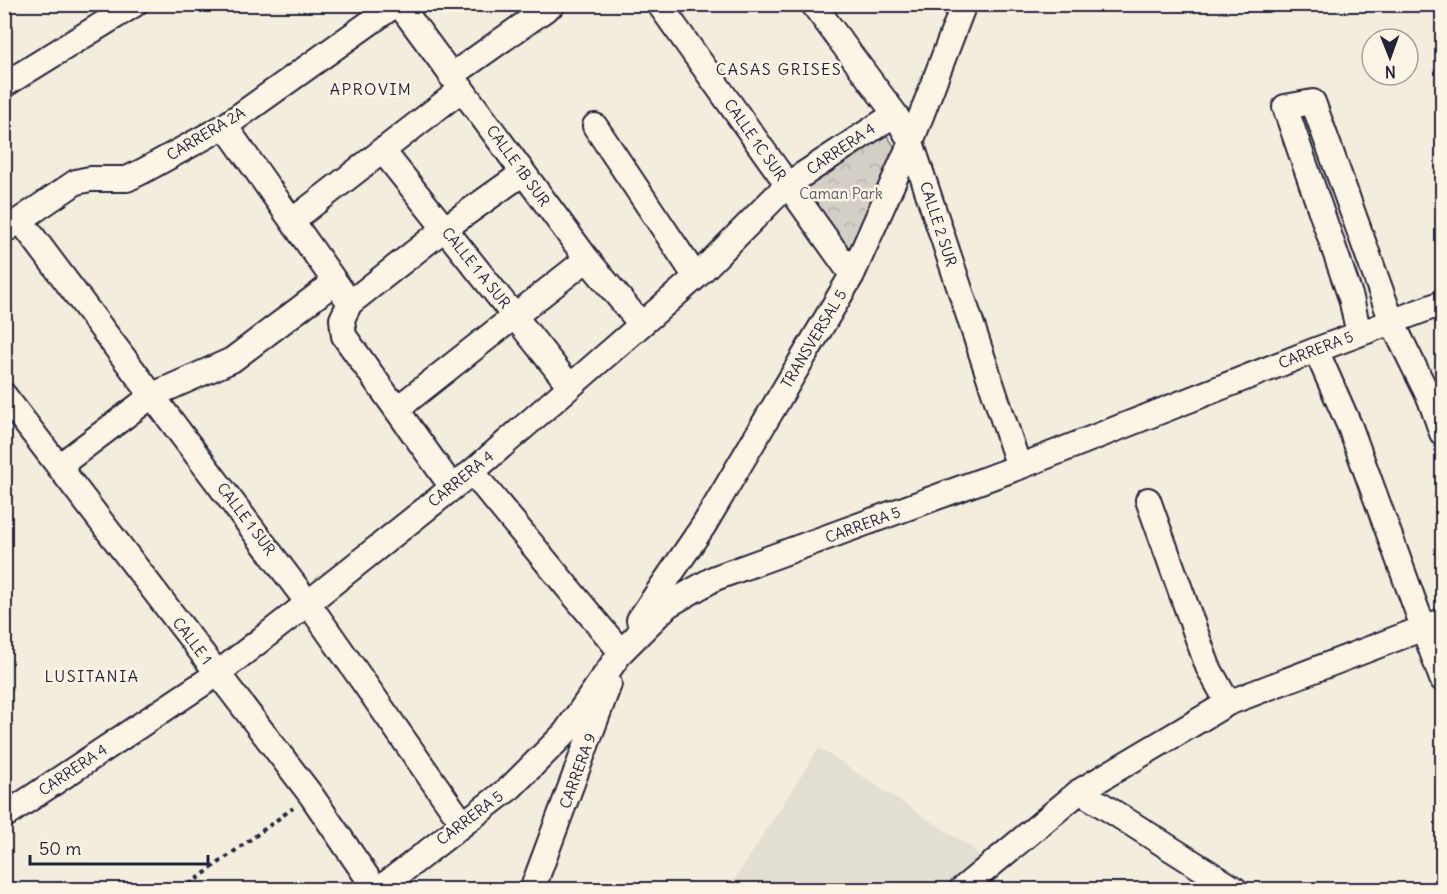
<svg xmlns="http://www.w3.org/2000/svg" width="1447" height="894" viewBox="0 0 1447 894" font-family="Delius,sans-serif">
	<style>
		.built { fill: #e3ded2 }
		.park { fill: url(#park-crowns); stroke: #7b7880; stroke-width: 1.5 }
		.lines { fill: none; stroke-linecap: round; stroke-linejoin: round }
		.minor-casing { stroke: #22223b; stroke-width: 28 }
		.path { stroke: #22223b; stroke-width: 4; stroke-dasharray: 4.5 4.5; stroke-linecap: butt }
		.minor { stroke: #fcf5e5; stroke-width: 24 }
		.labels { text-anchor: middle; stroke-width: 5; stroke-linejoin: round; paint-order: stroke }
		.street-label { font-size: 15px; fill: #22223b; stroke: #fcf5e5 }
		.park-label { font-size: 15px; fill: #575665; stroke: #fcf5e5 }
		.neighbourhood-label { font-size: 16px; letter-spacing: 1.5px; fill: #22223b; stroke: #fcf5e5 }
	</style>
	<defs>
		<pattern id="park-crowns" width="20" height="18" patternUnits="userSpaceOnUse" patternTransform="scale(1.5)"><rect width="20" height="18" fill="#d4cfc6"/><path d="M2 6a3 3 0 1 1 6 0M12 15a3 3 0 1 1 6 0" fill="none" stroke="#b6b1ab"/></pattern>
	</defs>
	<rect width="100%" height="100%" fill="#f3edde"/>
	<filter id="ink" filterUnits="userSpaceOnUse"><feTurbulence type="fractalNoise" baseFrequency=".0167" numOctaves="2"/><feDisplacementMap in="SourceGraphic" scale="12" xChannelSelector="R" yChannelSelector="G"/><feConvolveMatrix kernelMatrix="1 2 1 2 8 2 1 2 1" color-interpolation-filters="sRGB"/></filter>
	<g filter="url(#ink)">
		<!-- built -->
		<path class="built" d="M819,748l153,100 29,29 -13,13h-260z"/>
		<!-- park -->
		<path class="park" d="M885,133l12,17 -52,107 -51,-73z"/>
		<g class="lines">
			<defs>
				<path id="minor" d="M399,4l188,255 54,65
					M659,4l193,271
					M813,4l82,110 16,28 108,325
					M451,76l102,-72
					M4,85l131,-81
					M225,126l125,177 -8,16 2,17 108,151
					M595,126l101,151
					M382,150l188,236
					M21,221l287,382 155,221
					M292,221l170,-132
					M4,231l72,-49 14,-3h37l16,-8 82,-45 171,-122
					M350,303l94,-74 79,-56
					M1359,334l-8,-36 -66,-191 28,-5 79,220 38,77 12,34
					M1316,350l34,77 92,252
					M4,395l307,400 65,95
					M397,409l190,-150
					M59,466l94,-71 79,-35 103,-78
					M472,472l149,180
					M1148,500l60,167 20,36
					M639,620l65,-95 148,-250 59,-133 53,-138
					M1080,791l156,99
					M4,816l213,-142 91,-71 164,-131 224,-195 91,-92 108,-71
					M378,890l133,-103 54,-54 56,-81 47,-47 47,-27 304,-111 297,-117 126,-47
					M532,890l77,-206
					M961,890l119,-99 148,-88 214,-82"/>
			</defs>
			<!-- minor casing -->
			<use href="#minor" class="minor-casing"/>
			<!-- path -->
			<path class="path" d="M182,890l111,-82"/>
			<!-- minor -->
			<use href="#minor" class="minor"/>
		</g>
	</g>
	<g class="labels">
		<!-- street labels -->
		<g class="street-label">
			<text transform="translate(206 134) rotate(-31)" y="5">CARRERA 2A</text>
			<text transform="translate(755 140) rotate(55)" y="5">CALLE 1C SUR</text>
			<text transform="translate(841 149) rotate(-34)" y="5">CARRERA 4</text>
			<text transform="translate(518 166) rotate(54)" y="5">CALLE 1B SUR</text>
			<text transform="translate(938 224) rotate(72)" y="5">CALLE 2 SUR</text>
			<text transform="translate(476 268) rotate(51)" y="5">CALLE 1 A SUR</text>
			<text transform="translate(814 339) rotate(-59)" y="5">TRANSVERSAL 5</text>
			<text transform="translate(1316 350) rotate(-21)" y="5">CARRERA 5</text>
			<text transform="translate(461 479) rotate(-39)" y="5">CARRERA 4</text>
			<text transform="translate(246 519) rotate(53)" y="5">CALLE 1 SUR</text>
			<text transform="translate(863 525) rotate(-20)" y="5">CARRERA 5</text>
			<text transform="translate(192 641) rotate(53)" y="5">CALLE 1</text>
			<text transform="translate(73 770) rotate(-34)" y="5">CARRERA 4</text>
			<text transform="translate(578 771) rotate(-70)" y="5">CARRERA 9</text>
			<text transform="translate(470 818) rotate(-37)" y="5">CARRERA 5</text>
		</g>
		<!-- park labels -->
		<g class="park-label">
			<text x="841" y="199">Caman Park</text>
		</g>
		<!-- neighbourhood labels -->
		<g class="neighbourhood-label">
			<text x="779" y="75">CASAS GRISES</text>
			<text x="371" y="95">APROVIM</text>
			<text x="92" y="682">LUSITANIA</text>
		</g>
	</g>
	<!-- margin -->
	<rect width="1447" height="894" fill="none" stroke="#fcf5e5" stroke-width="24"/>
	<rect x="12" y="12" width="1423" height="870" fill="none" stroke="#22223b" stroke-width="2" filter="url(#ink)"/>
	<!-- north arrow -->
	<g transform="translate(1390 57) rotate(179)"><circle r="28" fill="#fcf5e5" stroke="#a5a1a1" stroke-width="1.5"/>
	<path d="M0-4.5L10 22L0 15L-10 22Z" fill="#22223b"/>
	<text y="-9" font-size="16" font-weight="bold" text-anchor="middle" fill="#22223b">N</text>
	</g>
	<!-- scale -->
	<path d="M30 855v9h178v-9" fill="none" stroke="#22223b" stroke-width="3"/>
	<text x="39" y="855" font-size="18" fill="#22223b" stroke="#fcf5e5" stroke-width="4.5" paint-order="stroke">50 m</text>
</svg>
